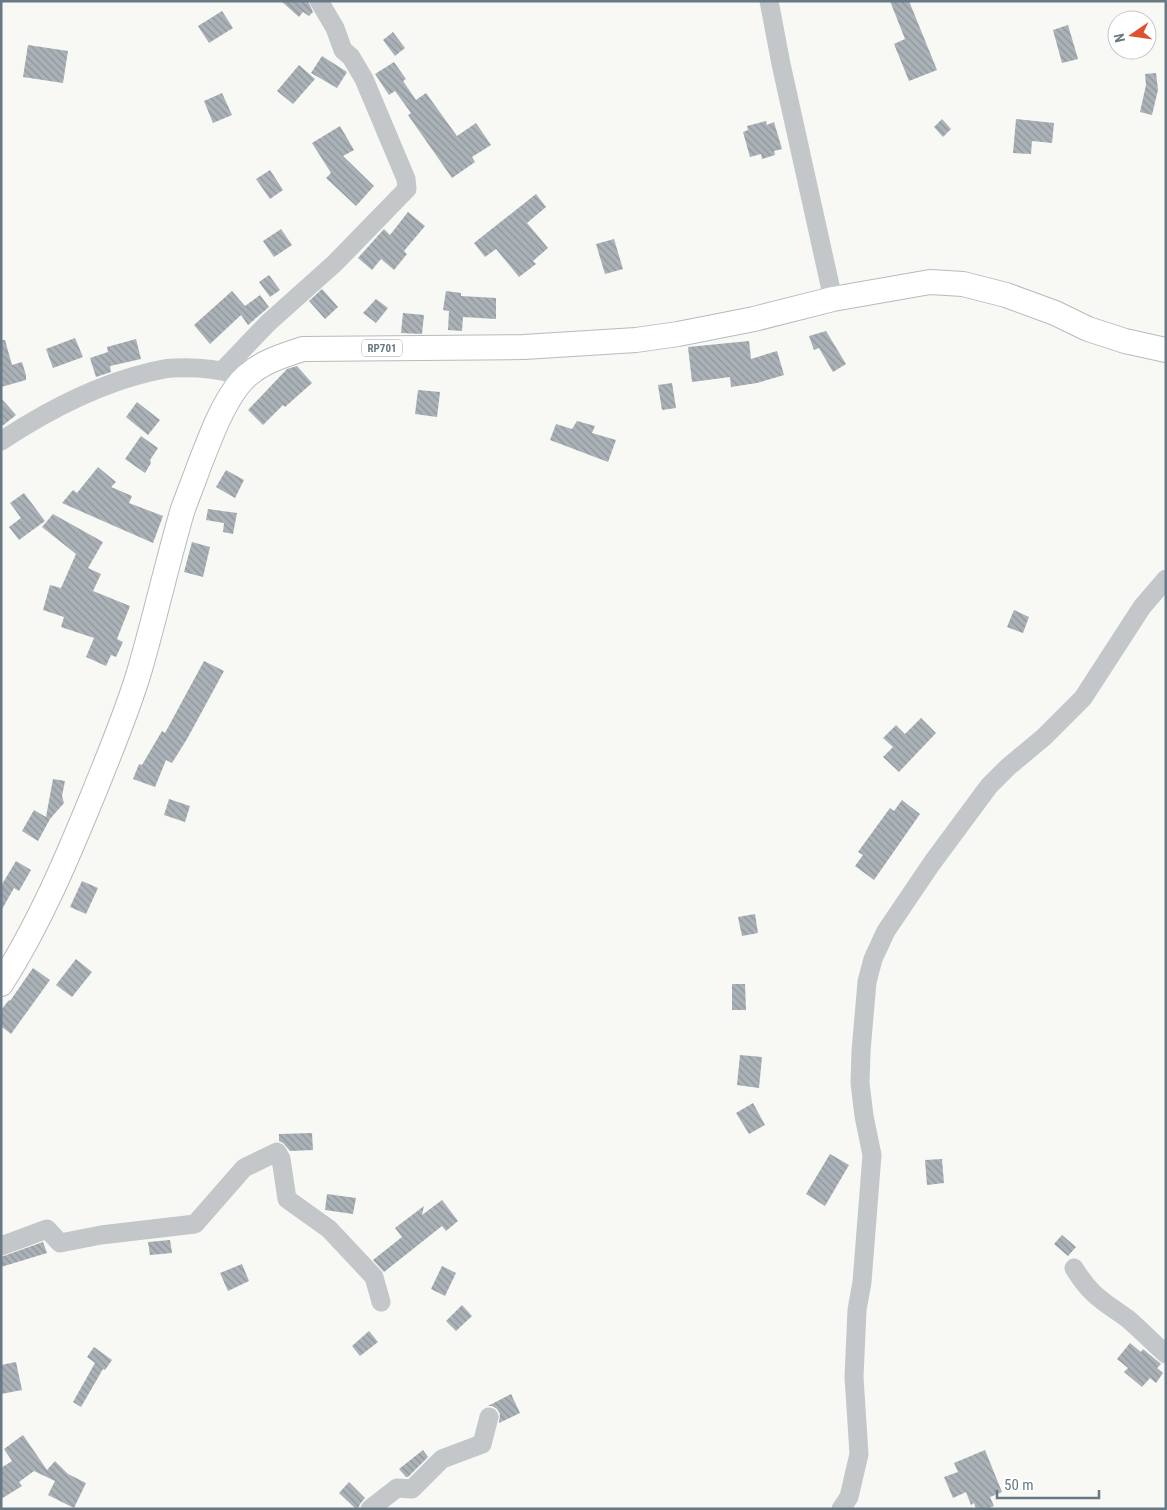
<svg xmlns="http://www.w3.org/2000/svg" width="1167" height="1510" viewBox="0 0 1167 1510" font-family="'Roboto Condensed',sans-serif">
	<style>
		.building { fill: url(#building-back-hatch) }
		.lines { fill: none; stroke-linecap: round; stroke-linejoin: round }
		.major-casing { stroke: #b6bbbe; stroke-width: 26 }
		.minor { stroke: #c3c7ca; stroke-width: 19 }
		.major { stroke: #fff; stroke-width: 24 }
		.labels { text-anchor: middle; stroke-width: 5; stroke-linejoin: round; paint-order: stroke }
		.shield { fill: #fff; stroke: #95a1aa; stroke-width: 1 }
		.shield-label { font-size: 11px; font-weight: bold; fill: #677985 }
	</style>
	<defs>
		<pattern id="building-back-hatch" width="6" height="6" patternUnits="userSpaceOnUse" patternTransform="scale(1.25)"><rect width="6" height="6" fill="#aab2b7"/><path d="M-1 5l2 2M0 0l6 6M5-1l2 2" fill="none" stroke="#8e969a"/></pattern>
	</defs>
	<rect width="100%" height="100%" fill="#f8f8f5"/>
	<!-- building -->
	<path class="building" d="M281,1h27l5,11 -4,4 -6,-4 -4,5z
		M890,1h19l28,69 -28,11 -15,-37 11,-5z
		M222,11l11,17 -24,15 -11,-17z
		M1068,25l10,34 -16,4 -9,-33z
		M393,32l12,16 -10,8 -12,-16z
		M28,45l40,6 -5,32 -40,-6z
		M322,56l25,16 -10,16 -26,-15z
		M394,62l12,17 -3,2 13,19 10,-7 31,43 19,-13 15,22 -19,12 3,5 -23,16 -44,-63 3,-2 -16,-22 -6,4 -14,-21z
		M299,65l16,14 -22,25 -16,-13z
		M1156,73l2,17 -6,25 -12,-3 6,-27 -1,-11z
		M222,93l10,22 -19,8 -9,-22z
		M942,119l9,10 -8,8 -9,-10z
		M1016,119l38,4 -2,20 -20,-2 -1,13 -18,-1z
		M766,121l1,4 7,-3 8,27 -8,2 1,4 -13,4 -1,-5 -11,3 -7,-25 5,-2 -1,-4z
		M340,126l14,24 -11,6 31,30 -18,20 -30,-28 5,-5 -19,-30z
		M270,170l13,20 -13,9 -14,-20z
		M536,194l10,13 -19,16 21,25 -15,13 3,3 -17,13 -23,-28 -11,8 -11,-14z
		M408,212l17,14 -21,25 3,3 -13,16 -13,-11 -9,11 -14,-12 26,-29 6,6z
		M281,229l11,16 -18,12 -11,-16z
		M614,239l9,30 -18,5 -9,-30z
		M269,275l11,15 -10,7 -11,-15z
		M322,289l16,18 -13,12 -16,-18z
		M232,291l13,15 15,-11 9,12 -21,18 -7,-10 -31,29 -16,-19z
		M446,291l15,2v3l35,2v21l-33,-2 -1,14 -14,-1 1,-19 -6,-1z
		M376,299l12,9 -12,15 -13,-10z
		M403,313l21,2 -2,19 -21,-1z
		M826,331l20,33 -13,8 -14,-24 -5,2 -5,-14z
		M75,338l8,19 -30,11 -7,-19z
		M136,339l5,20 -31,7 1,6 -15,5 -6,-19 18,-6 -1,-5z
		M1,340h4l7,25 10,-3 4,13v5l-25,7z
		M749,341l2,18 26,-8 7,24 -27,8 -26,4 -1,-10 -38,5 -4,-35z
		M297,366l15,17 -27,24 -2,-2 -20,20 -15,-15 39,-41z
		M672,383l4,25 -14,2 -4,-25z
		M418,390l22,2 -3,25 -22,-3z
		M1,398l15,17 -15,12z
		M137,402l23,18 -12,15 -22,-18z
		M577,421l18,5 -3,7 24,7 -8,22 -58,-22 6,-16 16,5z
		M141,436l17,12 -8,12 1,3 -6,10 -20,-14z
		M98,467l18,15 -5,5 21,9 -3,7 34,13 -10,27 -91,-40 11,-13 4,3z
		M226,470l18,10 -9,18 -19,-11z
		M24,493l21,28 -26,19 -10,-13 12,-9 -11,-15z
		M208,509l29,4 -4,21 -10,-2 1,-9 -18,-3z
		M53,514l50,28 -15,26 13,6 -8,17 37,15 -13,33 6,3 -7,15 -5,-2 -5,11 -20,-9 8,-19 -33,-11 3,-10 -21,-7 7,-25 11,3 15,-34 -34,-27z
		M192,542l18,5 -7,30 -19,-5z
		M1014,610l15,7 -6,16 -16,-6z
		M204,661l20,10 -37,68 -15,24 -6,-3 -11,27 -22,-8 6,-15 3,1 20,-34 3,2z
		M921,718l15,15 -37,39 -16,-15 10,-10 -10,-9 13,-13 9,9z
		M53,779l12,2 -3,15 2,7 -14,16 -12,22 -16,-10 12,-21 12,7z
		M169,799l21,7 -5,16 -21,-7z
		M902,800l18,14 -46,66 -19,-14 8,-11 -5,-3 32,-44 4,3z
		M16,861l15,9 -12,21 -5,-3 -13,23v-25z
		M82,881l16,7 -12,26 -16,-7z
		M755,914l3,19 -16,3 -4,-19z
		M76,959l16,13 -20,25 -16,-12z
		M33,968l17,12 -39,54 -10,-8v-16l8,-10 1,1z
		M732,984h13l1,26h-14z
		M740,1055l22,2 -3,31 -22,-3z
		M753,1103l12,22 -16,9 -13,-21z
		M312,1133l1,17 -23,1 -7,-8 -4,-2v-7z
		M830,1154l19,11 -24,41 -19,-12z
		M942,1159l2,24 -17,2 -2,-25z
		M327,1194l29,4 -3,16 -28,-4z
		M442,1200l16,21 -12,10 -4,-5 -58,46 -11,-12 29,-23 -7,-9 29,-22 -2,9z
		M1062,1235l14,12 -8,9 -14,-12z
		M170,1240l2,13 -22,2 -2,-13z
		M43,1242l4,11 -46,14v-10z
		M242,1264l7,17 -21,10 -8,-18z
		M442,1266l14,7 -11,23 -14,-7z
		M462,1305l10,11 -16,15 -10,-10z
		M369,1331l9,11 -18,14 -8,-10z
		M1130,1343l11,9 2,-3 18,15 -4,4 6,5 -7,10 -6,-5 -8,9 -18,-15 4,-4 -11,-9z
		M94,1347l18,13 -7,10 -2,-1 -22,38 -8,-5 22,-39 -8,-6z
		M16,1362l6,28 -21,4v-29z
		M511,1394l9,19 -21,10 1,-9 -3,-5 -5,-3h-4z
		M23,1435l24,35 8,-9 13,13 18,9 -12,25 -26,-13 7,-14 -21,-10 -15,11 3,4 -21,13v-31l11,-7 -8,-12z
		M423,1450l5,7 -20,20h-2l-7,-8z
		M985,1450l17,42 -12,5 4,9 -7,3h-11l-2,-6 -3,2 -5,-13 -13,6 -9,-21 14,-5 -4,-9z
		M349,1482l16,16 -5,6 -2,5h-2l-17,-16z"/>
	<g class="lines">
		<defs>
			<path id="major" d="M1,984c39,-61 67,-128 94,-194 16,-40 33,-80 45,-121 15,-52 27,-105 42,-157 5,-15 12,-31 17,-46 11,-27 20,-54 37,-78 16,-23 42,-31 67,-39l221,-2 112,-7 42,-6 76,-15 79,-20 97,-17 33,2 43,11 49,18 33,16 37,12 41,9"/>
		</defs>
		<!-- major casing -->
		<use href="#major" class="major-casing"/>
		<!-- minor -->
		<path class="minor" d="M769,1l12,63 52,235
			M222,371l46,-48 67,-60 72,-74 -1,-10 -42,-100 -13,-22 -8,-7 -8,-22 -16,-27
			M1,441c44,-29 98,-57 149,-69 8,-1 15,-4 23,-4 20,-1 41,0 61,6
			M1,1246l46,-17 13,14 41,-8 94,-11 49,-56 33,-16 4,7 6,40 42,30 45,48 7,25
			M1074,1268c17,28 29,33 54,51 13,11 25,24 38,35
			M370,1509l27,-21 15,1 30,-30 40,-15 7,-27
			M841,1509l8,-12 10,-43 -5,-77 3,-67 5,-28 10,-127 -8,-39 -4,-33 1,-32 6,-69 6,-23 13,-28 46,-68 57,-77 19,-19 36,-30 39,-39 59,-91 24,-28"/>
		<!-- major -->
		<use href="#major" class="major"/>
	</g>
	<g class="labels">
		<!-- shield labels -->
		<rect class="shield" x="362" y="339.5" width="40" height="17" rx="4"/>
		<g class="shield-label">
			<text x="382" y="352">RP701</text>
		</g>
	</g>
	<!-- border -->
	<rect width="1167" height="1510" fill="none" stroke="#677985" stroke-width="5"/>
	<!-- north arrow -->
	<g transform="translate(1132 35) rotate(257)"><circle r="24" fill="#ffffff" stroke="#c2c9ce"/>
	<path d="M0-4L9 19L0 12L-9 19Z" fill="#df512e"/>
	<text y="-8" font-size="14" font-weight="bold" text-anchor="middle" fill="#677985">N</text>
	</g>
	<!-- scale -->
	<path d="M997 1490v8h102v-8" fill="none" stroke="#677985" stroke-width="2.5"/>
	<text x="1004" y="1490" font-size="15" fill="#677985" stroke="#ffffff" stroke-width="4" paint-order="stroke">50 m</text>
</svg>
